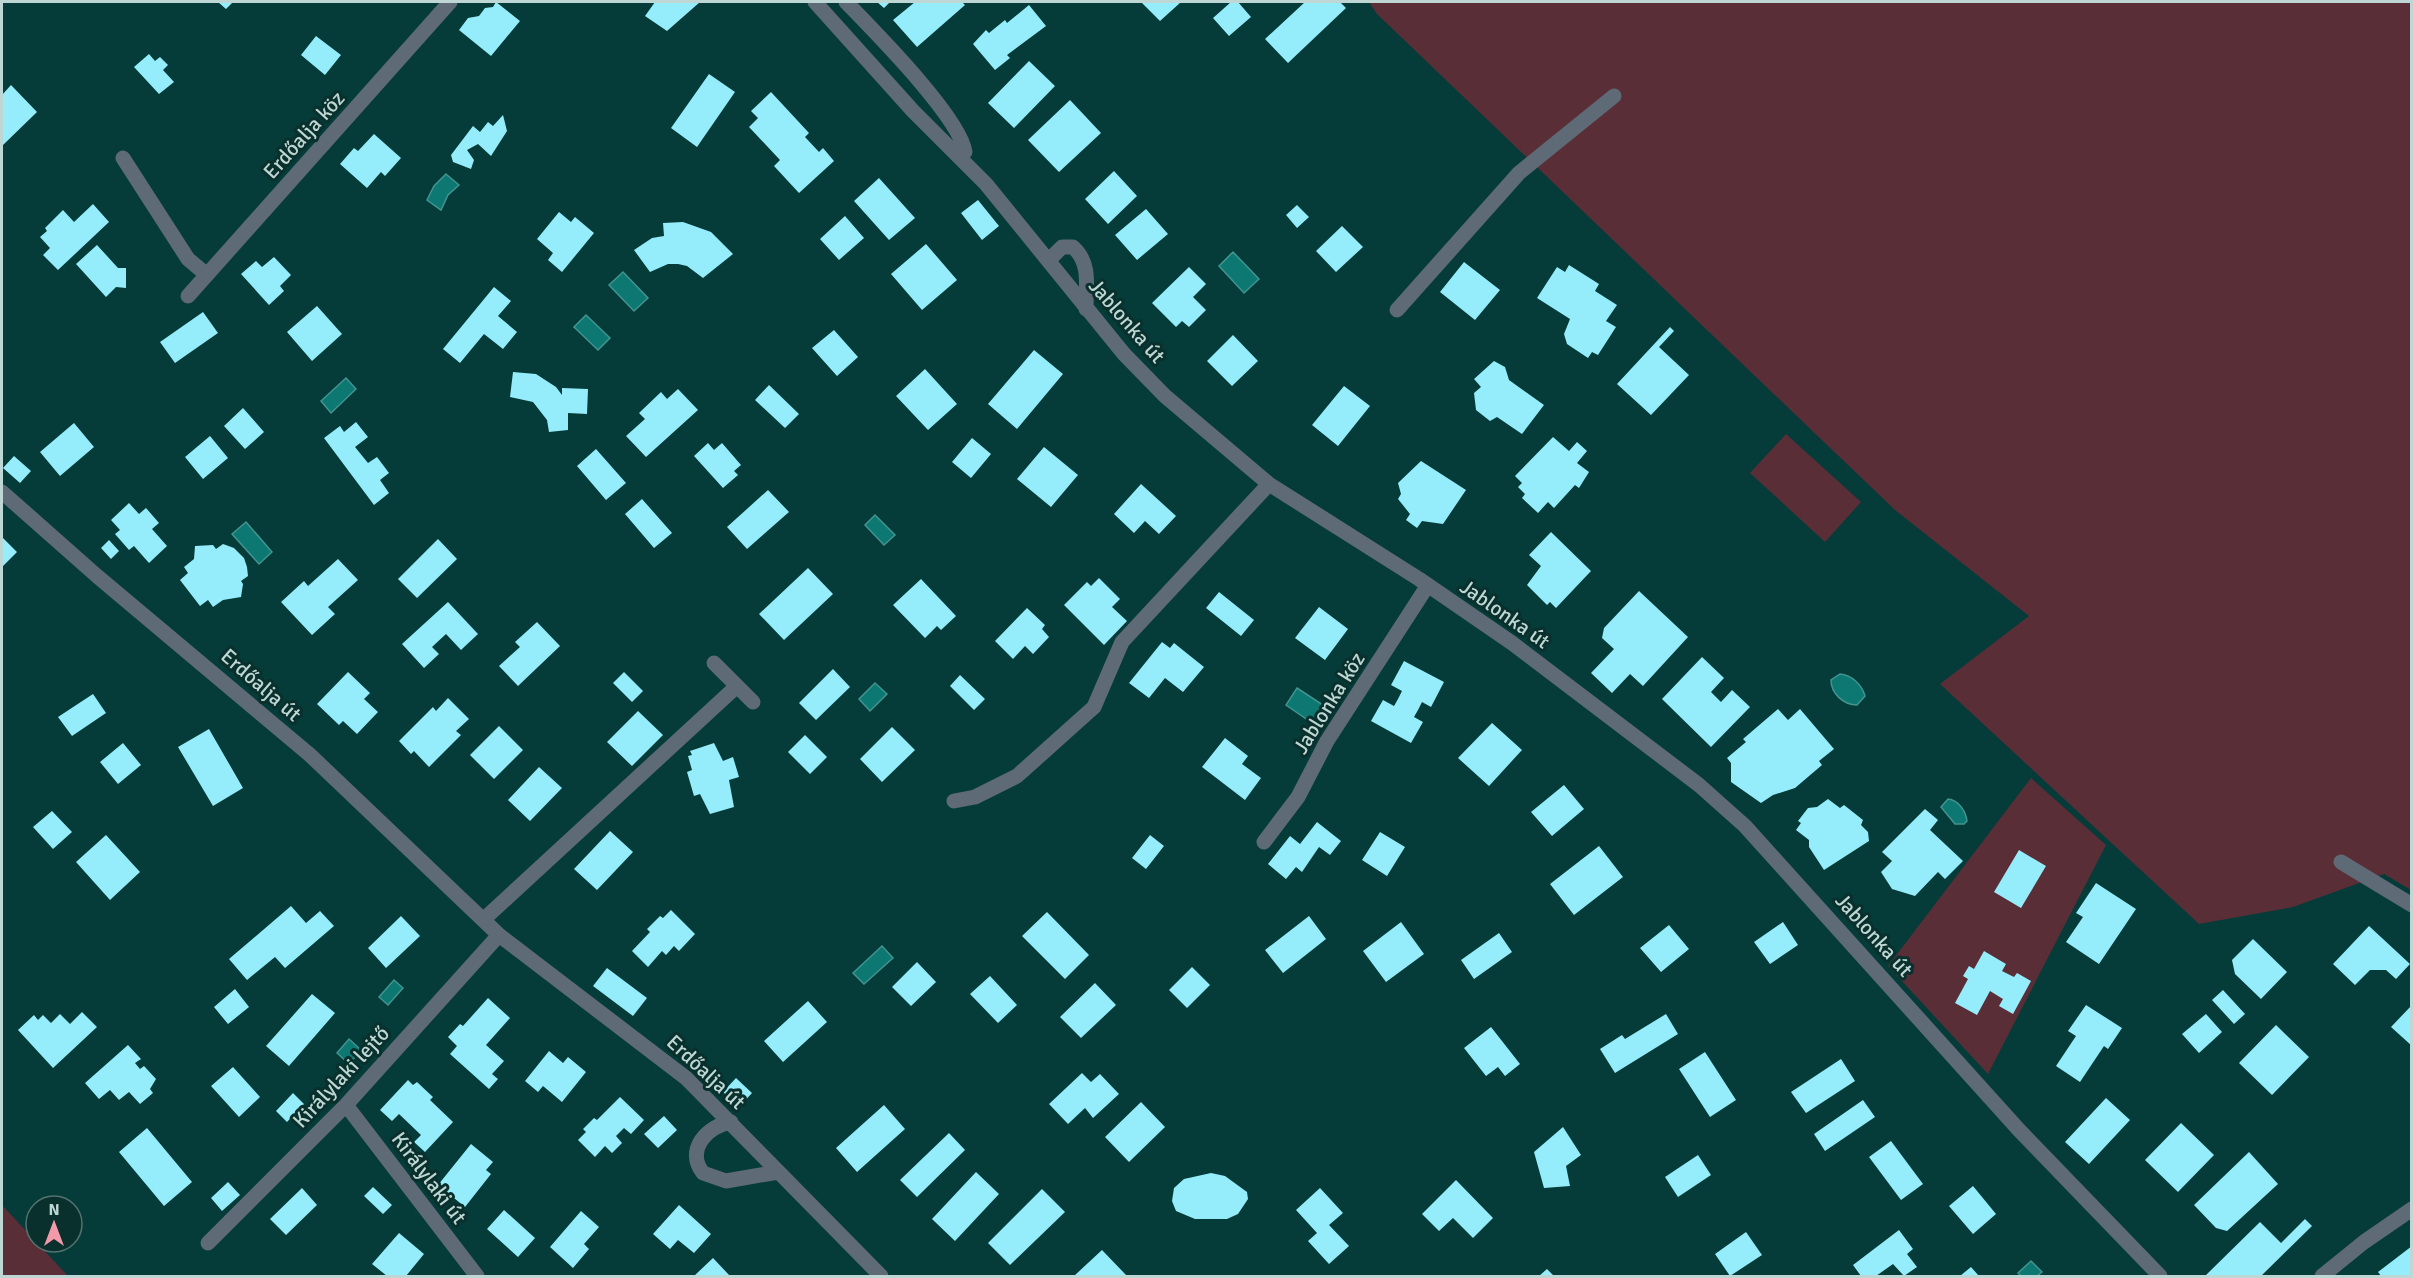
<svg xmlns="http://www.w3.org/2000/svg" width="2413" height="1278" viewBox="0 0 2413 1278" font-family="Signika,sans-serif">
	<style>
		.green { fill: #5a2e37 }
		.water { fill: #0d7771; stroke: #42948f; stroke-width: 1.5 }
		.building { fill: #95edfb }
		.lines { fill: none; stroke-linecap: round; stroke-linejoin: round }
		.minor { stroke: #5e6a76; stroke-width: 15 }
		.labels { text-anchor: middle; stroke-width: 6; stroke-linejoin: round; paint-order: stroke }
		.street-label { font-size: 21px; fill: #bfd7d4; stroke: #09302d }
	</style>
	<rect width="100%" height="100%" fill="#053b38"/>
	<!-- green -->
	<path class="green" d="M1369,2h1042v888l-27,-16 -91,33 -94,17 -259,-240 89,-68 -134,-106 -518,-496z
		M1786,434l75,68 -36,40 -75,-69z
		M2031,778l75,67 -118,229 -100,-108z
		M2,1205l66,71h-66z"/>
	<!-- water -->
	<path class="water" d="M446,174l13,11 -11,10 -7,15 -14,-10 7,-14z
		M1233,252l26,27 -15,14 -25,-27z
		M623,272l25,26 -14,13 -25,-26z
		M586,315l24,23 -12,12 -24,-23z
		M346,378l10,11 -25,24 -10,-12z
		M875,515l20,20 -11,10 -19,-20z
		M246,522l26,30 -13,12 -27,-30z
		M1840,674c12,1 22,11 25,22l-8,9c-14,0 -26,-12 -26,-25z
		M875,683l12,11 -17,17 -11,-12z
		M1297,688l29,19 -11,18 -29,-20z
		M1948,799c11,1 18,13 19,22l-3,3h-9l-14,-17z
		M882,946l11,12 -29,26 -11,-11z
		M394,980l9,8 -15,17 -9,-8z
		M349,1039l12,11 -12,14 -12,-11z
		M2031,1261l11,11 -5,4h-16l-3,-3z"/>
	<!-- building -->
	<path class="building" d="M218,2h15l-7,7z
		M496,2l24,19 -29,35 -32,-26 9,-12 11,-2 6,-8 8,-1z
		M655,2h45l-33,29 -22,-15z
		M877,2h13l-6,6z
		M915,2h47l3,3 -48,42 -24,-27z
		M1141,2h40l-21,19z
		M1231,2h7l13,15 -22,19 -16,-18z
		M1305,2h35l6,6 -58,55 -23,-24z
		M1029,5l17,21 -39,29 3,3 -15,12 -22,-26 13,-14 3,3 16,-13 2,3z
		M316,36l25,19 -16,20 -24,-20z
		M149,54l6,7 5,-4 8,8 -5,5 11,12 -15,12 -25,-27z
		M1029,61l26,25 -41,42 -26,-25z
		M709,74l26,18 -38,55 -26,-19z
		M11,85l26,27 -35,34v-51z
		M771,92l38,41 -4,4 14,15 4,-4 11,13 -35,32 -25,-27 6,-6 -31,-33 9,-9 -7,-7z
		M1070,100l31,33 -42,39 -31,-32z
		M503,115l4,16 -16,25 -13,-12 -11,6 7,10 -3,9 -18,-7 -2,-7 22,-29 7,6 8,-10 5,4z
		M374,134l27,24 -16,18 -4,-4 -14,16 -27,-24 14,-16 4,3z
		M1114,171l23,25 -29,28 -23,-25z
		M879,178l36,40 -26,22 -35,-39z
		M978,200l21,26 -17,14 -21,-27z
		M93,204l16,18 -51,48 -15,-15 7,-7 -10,-11 7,-6 -2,-3 18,-18 11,12z
		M1297,205l12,12 -12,11 -11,-13z
		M1146,209l22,25 -31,26 -22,-25z
		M559,212l12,10 4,-5 19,16 -32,39 -14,-12 5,-7 -16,-14z
		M845,216l19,22 -25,22 -19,-21z
		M683,222l28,10 22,22 -30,24 -16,-12 -9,-2h-10l-18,8 -16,-22 18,-12 12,-2 -1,-13z
		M1342,226l21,21 -27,25 -20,-21z
		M926,244l31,36 -35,30 -31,-36z
		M97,245l21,23h8v20l-10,-1 -10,10 -30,-33z
		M274,257l17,18 -11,11 4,5 -15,14 -28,-31 15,-13 6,6z
		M1464,262l36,28 -25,30 -35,-28z
		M1569,265l30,19 -4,7 22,14 -11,16 10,6 -18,28 -6,-3 -4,6 -21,-14 -3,-10 6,-15 -33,-21 20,-31 8,5z
		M1189,267l17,17 -13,13 13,13 -17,17 -7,-6 -6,6 -24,-24z
		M494,287l17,14 -13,15 19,16 -14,17 -19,-15 -24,29 -17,-14z
		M317,306l25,28 -30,27 -25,-29z
		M203,312l15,21 -43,30 -15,-21z
		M1670,327l4,4 -15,16 30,28 -38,40 -34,-31z
		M834,330l24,27 -21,19 -25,-28z
		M1233,335l25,26 -26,25 -25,-25z
		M1034,350l29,24 -46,55 -29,-25z
		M1494,361l11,6 4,13 35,25 -22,29 -25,-17 -7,4 -14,-11 -2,-17 7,-6 -7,-8z
		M925,369l32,35 -29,26 -32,-34z
		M513,372l23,2 20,13 6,8v-7l26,1 -1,25 -19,-1v17l-19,2 -2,-12 -14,-18 -23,-5z
		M769,385l30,29 -14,14 -30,-28z
		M1344,386l26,20 -32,40 -26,-21z
		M678,389l20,21 -52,47 -20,-21 19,-17 -6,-6 22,-21 6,7z
		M243,408l21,24 -19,17 -21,-23z
		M356,422l12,15 -13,10 13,16 9,-6 12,16 -9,7 9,13 -15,12 -50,-67 16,-12 4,6z
		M74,423l20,24 -34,29 -20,-24z
		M210,436l18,22 -25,21 -18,-22z
		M1553,437l16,14 8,-9 10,9 -10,12 12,9 -10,16 -4,-3 -21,23 -6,-6 -10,11 -16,-15 3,-4 -7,-7 4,-4 -7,-7z
		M972,438l19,16 -20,24 -19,-16z
		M708,443l6,7 8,-7 19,22 -7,6 4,4 -15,13 -29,-32z
		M1044,447l34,28 -27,32 -34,-28z
		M596,449l30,34 -20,17 -29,-34z
		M14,456l17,15 -11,12 -17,-15z
		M1421,461l45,29 -23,34 -21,-3 -5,7 -11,-8 4,-6 -12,-15 3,-5 -3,-11z
		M1141,484l35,32 -17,18 -14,-13 -11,12 -20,-19z
		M768,490l21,22 -42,37 -20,-22z
		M642,499l30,34 -18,15 -29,-34z
		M129,503l10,11 7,-6 13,15 -7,6 15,17 -18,17 -15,-17 -5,4 -14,-16 5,-4 -9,-10z
		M1551,532l40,39 -35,37 -6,-6 -3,3 -20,-20 14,-19 -12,-11z
		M2,537l15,15 -15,15z
		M438,539l19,20 -40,39 -19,-19z
		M109,540l10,11 -8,8 -10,-11z
		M223,544l11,4 10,10 3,9 1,9 -7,5 2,3 -2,13 -18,3 -10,7 -5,-7 -8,6 -20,-26 8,-7 -4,-6 10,-8 1,-13 18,-1 3,4z
		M338,559l20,21 -30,27 7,7 -23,21 -31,-33 23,-21 4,5z
		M808,568l25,26 -49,46 -25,-26z
		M1099,578l21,21 -8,8 15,14 -23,24 -40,-40 23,-23 4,4z
		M921,579l35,37 -15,14 -4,-4 -12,12 -32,-33z
		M1639,591l49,46 -45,49 -13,-12 -18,19 -21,-20 23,-24 -12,-11 2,-10z
		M1219,592l35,28 -13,16 -35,-28z
		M448,602l30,32 -17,16 -15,-16 -14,13 7,7 -15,14 -22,-24z
		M1319,607l29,22 -23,31 -30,-22z
		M1027,608l18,17 -3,4 7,8 -16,17 -8,-8 -12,13 -18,-18z
		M537,622l23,24 -42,40 -19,-20 21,-19 -5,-5z
		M1162,642l8,6 4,-5 30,24 -21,25 -18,-14 -16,20 -20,-15z
		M1702,657l22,21 -13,14 10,10 11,-12 18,17 -39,40 -49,-48z
		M1404,661l40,21 -13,25 -9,-5 -4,8 -4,7 9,5 -12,21 -40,-22 12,-21 11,6 4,-7 4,-8 -11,-6z
		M833,669l17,18 -34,33 -17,-17z
		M348,672l22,21 -6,6 14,13 -21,22 -14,-13 -4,4 -22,-21z
		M624,672l19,19 -11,11 -19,-19z
		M960,675l25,24 -11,11 -24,-24z
		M93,694l13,19 -34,23 -14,-19z
		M448,698l21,21 -13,12 5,4 -32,32 -15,-16 -3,3 -12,-13 34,-34 3,4z
		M1778,709l10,11 12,-11 34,40 -15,12 3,4 -27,23 -22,7 -12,8 -30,-21v-19l-4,-5 19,-16 -3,-3z
		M638,711l25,24 -31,31 -25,-24z
		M1492,723l30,27 -33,36 -31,-28z
		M499,726l24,24 -29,29 -24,-24z
		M892,727l23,23 -33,32 -22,-23z
		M209,729l34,59 -30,18 -35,-59z
		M805,735l22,22 -17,17 -22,-22z
		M1225,738l23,18 -6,8 19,14 -16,22 -43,-33z
		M123,743l18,22 -23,19 -18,-22z
		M714,743l9,18 10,-4 6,20 -10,3 5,27 -24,7 -10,-20 -6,2 -7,-24 5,-2 -4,-14 4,-1 -2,-4z
		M539,767l23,21 -32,33 -22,-21z
		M1564,785l20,24 -32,27 -21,-24z
		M1828,799l12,9 4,-3 19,15 -2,5 7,7 1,9 -45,29 -15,-23v-7l-13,-10 5,-7 -3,-2 10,-13 9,-1z
		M1925,809l13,11 -8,10 33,31 -18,18 -7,-7 -23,24 -23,-7 -11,-17 11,-11 -10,-9z
		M52,811l20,21 -19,17 -20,-22z
		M1317,822l24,19 -11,14 -11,-8 -17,25 -6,-5 -10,12 -18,-15 22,-28 10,8z
		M610,831l23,21 -36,38 -23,-21z
		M1380,832l25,15 -18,29 -25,-16z
		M106,835l34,37 -30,28 -34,-38z
		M1150,835l14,11 -18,23 -14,-11z
		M1599,846l24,31 -49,38 -24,-31z
		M2019,850l27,16 -25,42 -27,-16z
		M2096,883l40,26 -37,55 -33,-22 17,-25 -7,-4z
		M291,906l15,17 14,-12 14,15 -49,42 -10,-11 -28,23 -18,-21z
		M671,910l24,24 -16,17 -5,-5 -8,9 -4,-4 -14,16 -16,-16 18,-19 -3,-3 13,-13 3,2z
		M1047,912l42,43 -24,24 -43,-43z
		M401,916l19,20 -34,32 -18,-20z
		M1309,916l17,23 -43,34 -18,-23z
		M1401,922l23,32 -38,28 -23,-31z
		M1783,922l15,23 -28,19 -16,-22z
		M1669,925l20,24 -28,23 -21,-24z
		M2369,926l41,38 -14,15 -10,-9h-16l-15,15 -22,-21z
		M1499,933l13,19 -38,27 -13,-19z
		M2253,939l34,33 -26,27 -26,-25 -3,-14z
		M1984,951l22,13 -4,7 12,6 3,-4 14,8 -18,33 -14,-8 4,-7 -13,-8 -13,24 -22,-12 13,-24 -5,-3 6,-10 5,3z
		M917,962l19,20 -25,24 -19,-19z
		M1192,967l18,18 -23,23 -18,-18z
		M607,968l40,30 -14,18 -40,-30z
		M990,976l27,29 -19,18 -28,-29z
		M1095,983l21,22 -35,33 -21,-21z
		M235,989l14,18 -21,17 -14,-17z
		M2223,990l22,24 -11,10 -22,-24z
		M312,994l23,19 -46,53 -23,-20z
		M488,998l22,20 -24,27 18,16 -12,13 6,5 -9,10 -39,-35 7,-8 -9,-9 12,-13 3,2z
		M808,1001l19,21 -44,40 -19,-21z
		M2086,1005l36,23 -14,21 -4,-3 -24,36 -24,-16 20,-30 -8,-5z
		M2412,1005v41l-21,-19z
		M82,1012l15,15 -44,41 -35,-38 16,-15 4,5 5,-5 8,8 9,-9 10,10z
		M1666,1014l12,20 -63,39 -15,-24 22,-14 3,4z
		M2206,1014l16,18 -23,21 -17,-19z
		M2276,1025l33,32 -37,38 -33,-32z
		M1491,1027l29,37 -15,12 -7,-9 -12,9 -22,-28z
		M128,1045l13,14 -6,4 5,6 4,-3 12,13 -6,10 3,4 -13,11 -11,-12 -10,8 -9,-10 -11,9 -14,-16z
		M549,1051l14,12 5,-6 18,15 -24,30 -19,-16 -5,6 -13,-11z
		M1705,1052l31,48 -26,17 -31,-48z
		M1841,1059l14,22 -49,32 -15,-21z
		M233,1067l27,30 -21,20 -28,-31z
		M1082,1073l9,9 9,-8 19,20 -26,24 -8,-10 -17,16 -19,-20z
		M736,1078l16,15 -13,14 -16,-15z
		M408,1080l5,5 4,-3 16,15 -3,3 23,22 -28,30 -11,-10 7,-7 -22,-21 -7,7 -12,-11z
		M293,1093l11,11 -17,18 -11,-11z
		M620,1097l24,23 -13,14 -7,-6 -8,8 6,7 -10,10 -7,-7 -10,11 -17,-17 8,-8 -3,-3 11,-11 3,2z
		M2106,1098l24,22 -41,44 -24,-22z
		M1863,1100l12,17 -50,34 -11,-17z
		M1141,1102l24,25 -36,35 -24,-25z
		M884,1105l21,24 -48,43 -21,-24z
		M664,1116l13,14 -19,18 -14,-14z
		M2181,1123l33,32 -36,37 -33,-32z
		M1563,1127l18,28 -15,11 4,20 -26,2 -10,-36z
		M147,1128l45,54 -28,24 -45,-54z
		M949,1133l16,17 -48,47 -17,-17z
		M1891,1141l32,43 -22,16 -32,-43z
		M471,1144l22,18 -7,8 5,4 -26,33 -27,-22z
		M2249,1152l29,32 -51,47 -11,-3 -22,-23z
		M1698,1155l13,20 -33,22 -13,-20z
		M976,1172l23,22 -44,47 -23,-22z
		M1211,1173l14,3 22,16 1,7 -10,15 -11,5h-32l-19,-8 -4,-10 2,-13 10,-9z
		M1456,1180l37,38 -20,20 -20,-20 -14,13 -17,-17z
		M228,1182l12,13 -18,16 -11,-13z
		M1973,1186l23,28 -23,20 -24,-28z
		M373,1187l19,18 -9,9 -19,-18z
		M302,1188l15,17 -31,30 -16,-16z
		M1320,1188l23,25 -14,12 20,21 -20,18 -21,-23 9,-8 -21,-23z
		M1042,1189l23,23 -55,53 -22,-22z
		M679,1205l32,29 -17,19 -16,-13 -8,9 -17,-15z
		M504,1210l31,28 -17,19 -31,-28z
		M581,1211l18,16 -15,17 5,5 -16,19 -23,-21z
		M2305,1219l7,7 -51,50h-56l55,-54 21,21z
		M1899,1230l14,19 -6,5 10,13 -13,9 -11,-12 -17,12h-15l-8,-11z
		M1746,1232l16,23 -32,21 -15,-22z
		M399,1233l25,21 -18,22h-19l-15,-12z
		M2412,1246v30h-31l-3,-4z
		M1102,1250l25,26h-53z
		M713,1258l17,18h-36z
		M1971,1267l8,9h-19z
		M1547,1269l7,7h-15z"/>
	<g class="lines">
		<!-- minor -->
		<path class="minor" d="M815,2l98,109 73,73 138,170 41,42 104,88 150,95 93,64 187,142 46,41 274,304 141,146
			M846,2c27,28 114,115 119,150l-6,5
			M123,158l65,101 19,16
			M1049,260l13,-13h11c18,16 13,39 13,62
			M188,296l262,-294
			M1397,310l122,-137 95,-77
			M2,492l95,84 213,179 189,180 187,143 195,198
			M714,663l39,39
			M954,801l21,-4 42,-21 77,-69 28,-65 147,-158
			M1264,842l34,-45 29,-56 101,-156
			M2341,862l71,43
			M483,920l254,-234
			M346,1105l131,171
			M731,1122c-24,4 -46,28 -28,51l23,8 52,-9
			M208,1243l138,-138 153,-170
			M2322,1276l42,-34 48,-33"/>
	</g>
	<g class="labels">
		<!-- street labels -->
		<g class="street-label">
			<text transform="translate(304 135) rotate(-48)" y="7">Erdőalja köz</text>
			<text transform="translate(1127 321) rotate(49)" y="7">Jablonka út</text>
			<text transform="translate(1505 614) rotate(35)" y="7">Jablonka út</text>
			<text transform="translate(261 685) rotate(41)" y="7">Erdőalja út</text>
			<text transform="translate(1329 703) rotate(-58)" y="7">Jablonka köz</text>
			<text transform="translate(1874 935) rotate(48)" y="7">Jablonka út</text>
			<text transform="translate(706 1072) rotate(43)" y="7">Erdőalja út</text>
			<text transform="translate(341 1077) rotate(-47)" y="7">Királylaki lejtő</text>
			<text transform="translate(429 1178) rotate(53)" y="7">Királylaki út</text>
		</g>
	</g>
	<!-- border -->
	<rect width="2413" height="1278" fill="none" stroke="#bfd7d4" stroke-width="6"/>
	<!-- north arrow -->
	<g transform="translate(54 1224)"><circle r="28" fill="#09302d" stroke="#527370" stroke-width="1.5"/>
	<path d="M0-4.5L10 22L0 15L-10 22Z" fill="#f39aaa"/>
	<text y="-9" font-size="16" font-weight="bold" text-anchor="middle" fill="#bfd7d4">N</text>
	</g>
</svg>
